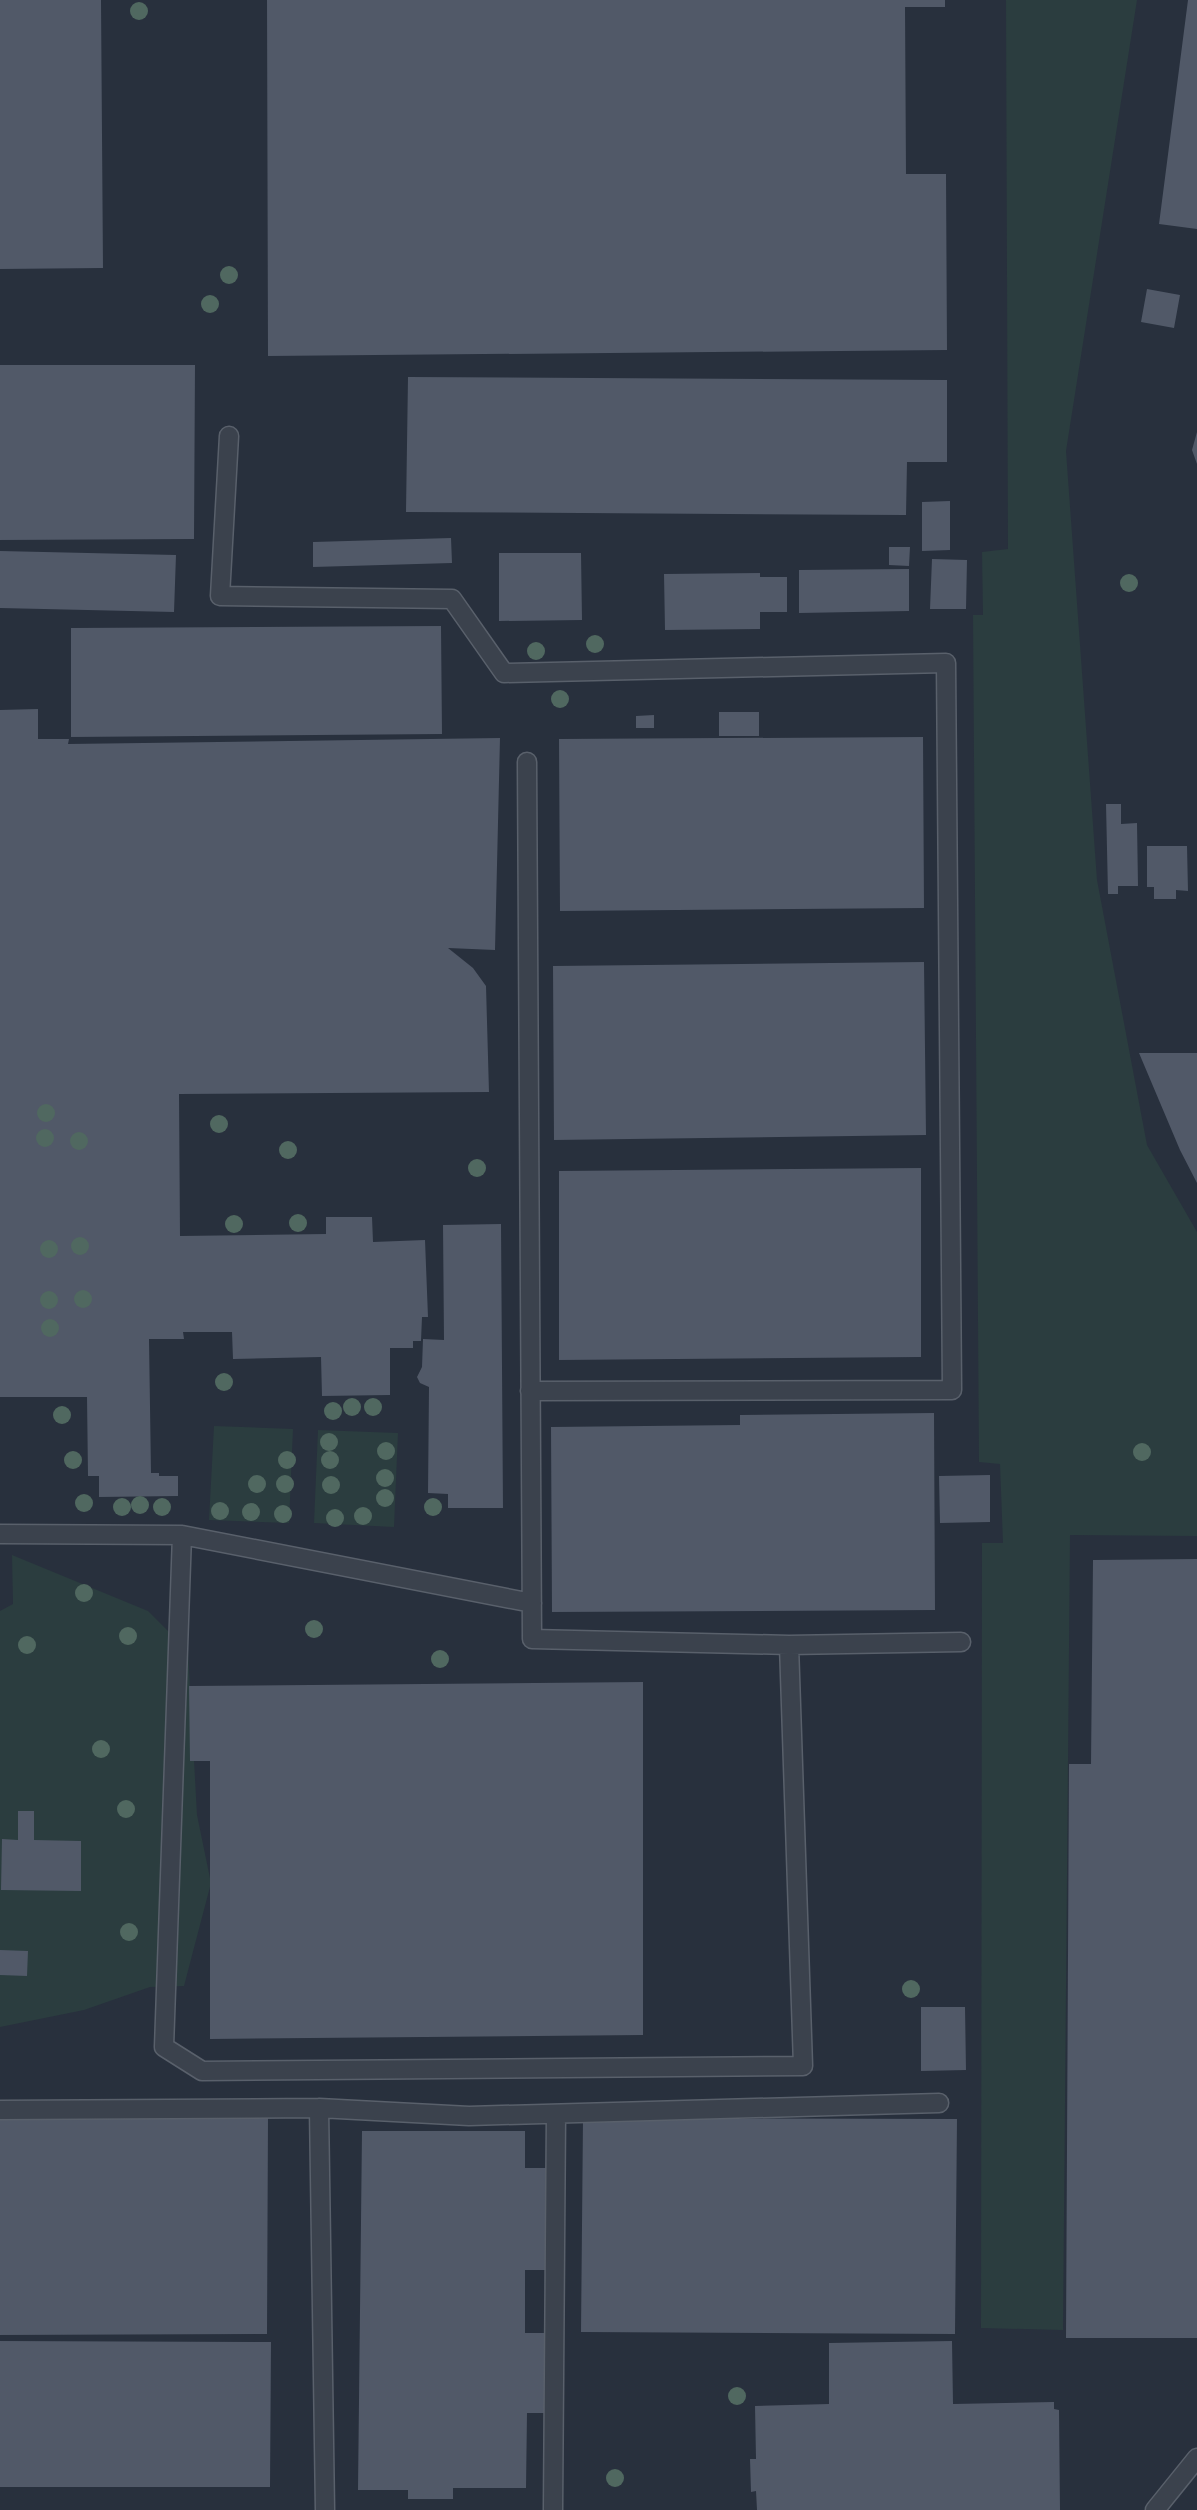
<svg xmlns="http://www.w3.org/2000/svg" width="1197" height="2510" viewBox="0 0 1197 2510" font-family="Mulish,sans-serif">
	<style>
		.green { fill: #2b3d3f }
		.building { fill: #515968 }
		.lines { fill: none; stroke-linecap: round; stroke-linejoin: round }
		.lane-casing { stroke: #59606b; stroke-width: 21 }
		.lane { stroke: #3b424d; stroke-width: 18 }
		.tree { fill: #506860 }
	</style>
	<rect width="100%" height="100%" fill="#28303d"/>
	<!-- green -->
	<path class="green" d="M1006,0h131l-71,451 31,429 50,265 50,87v304l-127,-1 -7,795 -82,-2 1,-785h21l-3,-79 -21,-2 -6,-847h10l-1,-63 26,-3z
		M214,1426l79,3 -4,94 -80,-3z
		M318,1430l80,3 -4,94 -80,-4z
		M12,1555l136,56 40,40 9,164 14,68 -27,103 -34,1 -66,23 -84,17v-416l13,-7z"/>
	<!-- building -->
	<path class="building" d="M0,0h101l2,268 -103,1z
		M267,0h678v7h-40l1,167h40l1,176 -679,6z
		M1188,0h9v229l-38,-5z
		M1147,289l33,6 -6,33 -33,-6z
		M0,365h195l-1,174 -194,1z
		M408,377l539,3v82h-40l-1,53 -500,-3z
		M1197,432v32l-5,-14z
		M950,501v49l-28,1v-49z
		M451,538l1,25 -139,4v-25z
		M889,547h21l-1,19 -20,-1z
		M0,551l176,4 -2,57 -174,-4z
		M499,553h82l1,67 -83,1z
		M932,559l35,1 -1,49h-36z
		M909,569v42l-110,2v-43z
		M760,573v4h27v35h-27v17l-95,1 -1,-56z
		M441,626l1,108 -371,3v-109z
		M38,709v30h31l-1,5 432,-6 -5,212 -47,-2 25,20 13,18 3,106 -310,2 1,142 146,-2v-17h46l1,25 52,-2 3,77h-6l-1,24h-8v7h-23v47l-68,1 -1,-39 -88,2 -1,-27h-49l1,7h-35l2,134h8v3h19v20l-79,1v-21h-11l-1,-79h-87v-687z
		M719,712h40v24h-40z
		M654,715v13h-18v-12z
		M923,737l1,171 -364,3 -1,-172z
		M1106,804h15v20l16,-1 1,63h-20v8h-10z
		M1147,846h40l1,45 -12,-1v9h-22v-12h-7z
		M924,962l2,173 -372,5 -1,-174z
		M1139,1053h58v130l-17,-33z
		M921,1168v189l-362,3v-189z
		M501,1224l2,284h-55v-14l-20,-1 1,-106 -9,-4 -3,-6 5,-10 1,-28 21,1 -1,-115z
		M934,1413l1,197 -383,2 -1,-185 189,-2v-10z
		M990,1475v47l-50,1 -1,-47z
		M1197,1559v779h-131l3,-574h22l2,-204z
		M643,1682v353l-433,4v-278h-20l-1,-75z
		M18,1811h16v29l47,1v50l-80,-1 1,-51 16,1z
		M0,1950l28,1 -1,25 -27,-1z
		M921,2007h44l1,63 -45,1z
		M268,2117l-1,217 -267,1v-217z
		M583,2118l374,1 -2,215 -374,-2z
		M362,2131h163v37h22l-1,102h-21v63h25l-1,80h-22l-1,75h-73v11h-45v-9h-50z
		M0,2341l271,1 -1,145h-270z
		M952,2341l1,63 101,-2v7l5,1 1,100h-303l-1,-19 -5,1 -1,-33h6l-1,-53 74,-2v-61z"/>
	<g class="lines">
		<defs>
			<path id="lane" d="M229,436l-9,160 232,3 52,74 442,-10 6,727 -422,1
				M527,762l5,877 257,6 172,-3
				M0,1534l182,1 350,68
				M182,1535l-18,512 38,24 601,-5 -14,-421
				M319,2108l6,402
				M0,2110l319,-2 150,8 470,-13
				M553,2510l3,-396
				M1155,2510l42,-52"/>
		</defs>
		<!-- lane casing -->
		<use href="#lane" class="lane-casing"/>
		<!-- lane -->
		<use href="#lane" class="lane"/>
	</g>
	<!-- trees -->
	<g class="tree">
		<circle cx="139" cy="11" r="9"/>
		<circle cx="229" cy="275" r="9"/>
		<circle cx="210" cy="304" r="9"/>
		<circle cx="1129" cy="583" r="9"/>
		<circle cx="595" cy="644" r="9"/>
		<circle cx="536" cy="651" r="9"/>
		<circle cx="560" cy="699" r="9"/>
		<circle cx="46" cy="1113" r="9"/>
		<circle cx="219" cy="1124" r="9"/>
		<circle cx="45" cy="1138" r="9"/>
		<circle cx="79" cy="1141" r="9"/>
		<circle cx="288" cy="1150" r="9"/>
		<circle cx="477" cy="1168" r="9"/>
		<circle cx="298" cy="1223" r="9"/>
		<circle cx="234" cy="1224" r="9"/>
		<circle cx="80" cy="1246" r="9"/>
		<circle cx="49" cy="1249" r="9"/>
		<circle cx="83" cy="1299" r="9"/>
		<circle cx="49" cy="1300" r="9"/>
		<circle cx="50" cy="1328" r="9"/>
		<circle cx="224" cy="1382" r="9"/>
		<circle cx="352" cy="1407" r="9"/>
		<circle cx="373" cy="1407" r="9"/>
		<circle cx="333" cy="1411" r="9"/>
		<circle cx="62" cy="1415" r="9"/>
		<circle cx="329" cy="1442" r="9"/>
		<circle cx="386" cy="1451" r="9"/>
		<circle cx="1142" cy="1452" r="9"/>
		<circle cx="73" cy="1460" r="9"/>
		<circle cx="287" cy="1460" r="9"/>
		<circle cx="330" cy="1460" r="9"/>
		<circle cx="385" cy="1478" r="9"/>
		<circle cx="257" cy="1484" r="9"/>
		<circle cx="285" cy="1484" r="9"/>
		<circle cx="331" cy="1485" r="9"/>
		<circle cx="385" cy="1498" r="9"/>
		<circle cx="84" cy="1503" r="9"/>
		<circle cx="140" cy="1505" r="9"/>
		<circle cx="122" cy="1507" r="9"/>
		<circle cx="162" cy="1507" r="9"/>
		<circle cx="433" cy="1507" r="9"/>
		<circle cx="220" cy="1511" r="9"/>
		<circle cx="251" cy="1512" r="9"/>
		<circle cx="283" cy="1514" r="9"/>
		<circle cx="363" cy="1516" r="9"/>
		<circle cx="335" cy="1518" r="9"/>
		<circle cx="84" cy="1593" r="9"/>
		<circle cx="314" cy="1629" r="9"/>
		<circle cx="128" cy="1636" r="9"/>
		<circle cx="27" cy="1645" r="9"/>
		<circle cx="440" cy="1659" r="9"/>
		<circle cx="101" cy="1749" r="9"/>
		<circle cx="126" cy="1809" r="9"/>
		<circle cx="129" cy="1932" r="9"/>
		<circle cx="911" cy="1989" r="9"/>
		<circle cx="737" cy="2396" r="9"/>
		<circle cx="615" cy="2478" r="9"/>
	</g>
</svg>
